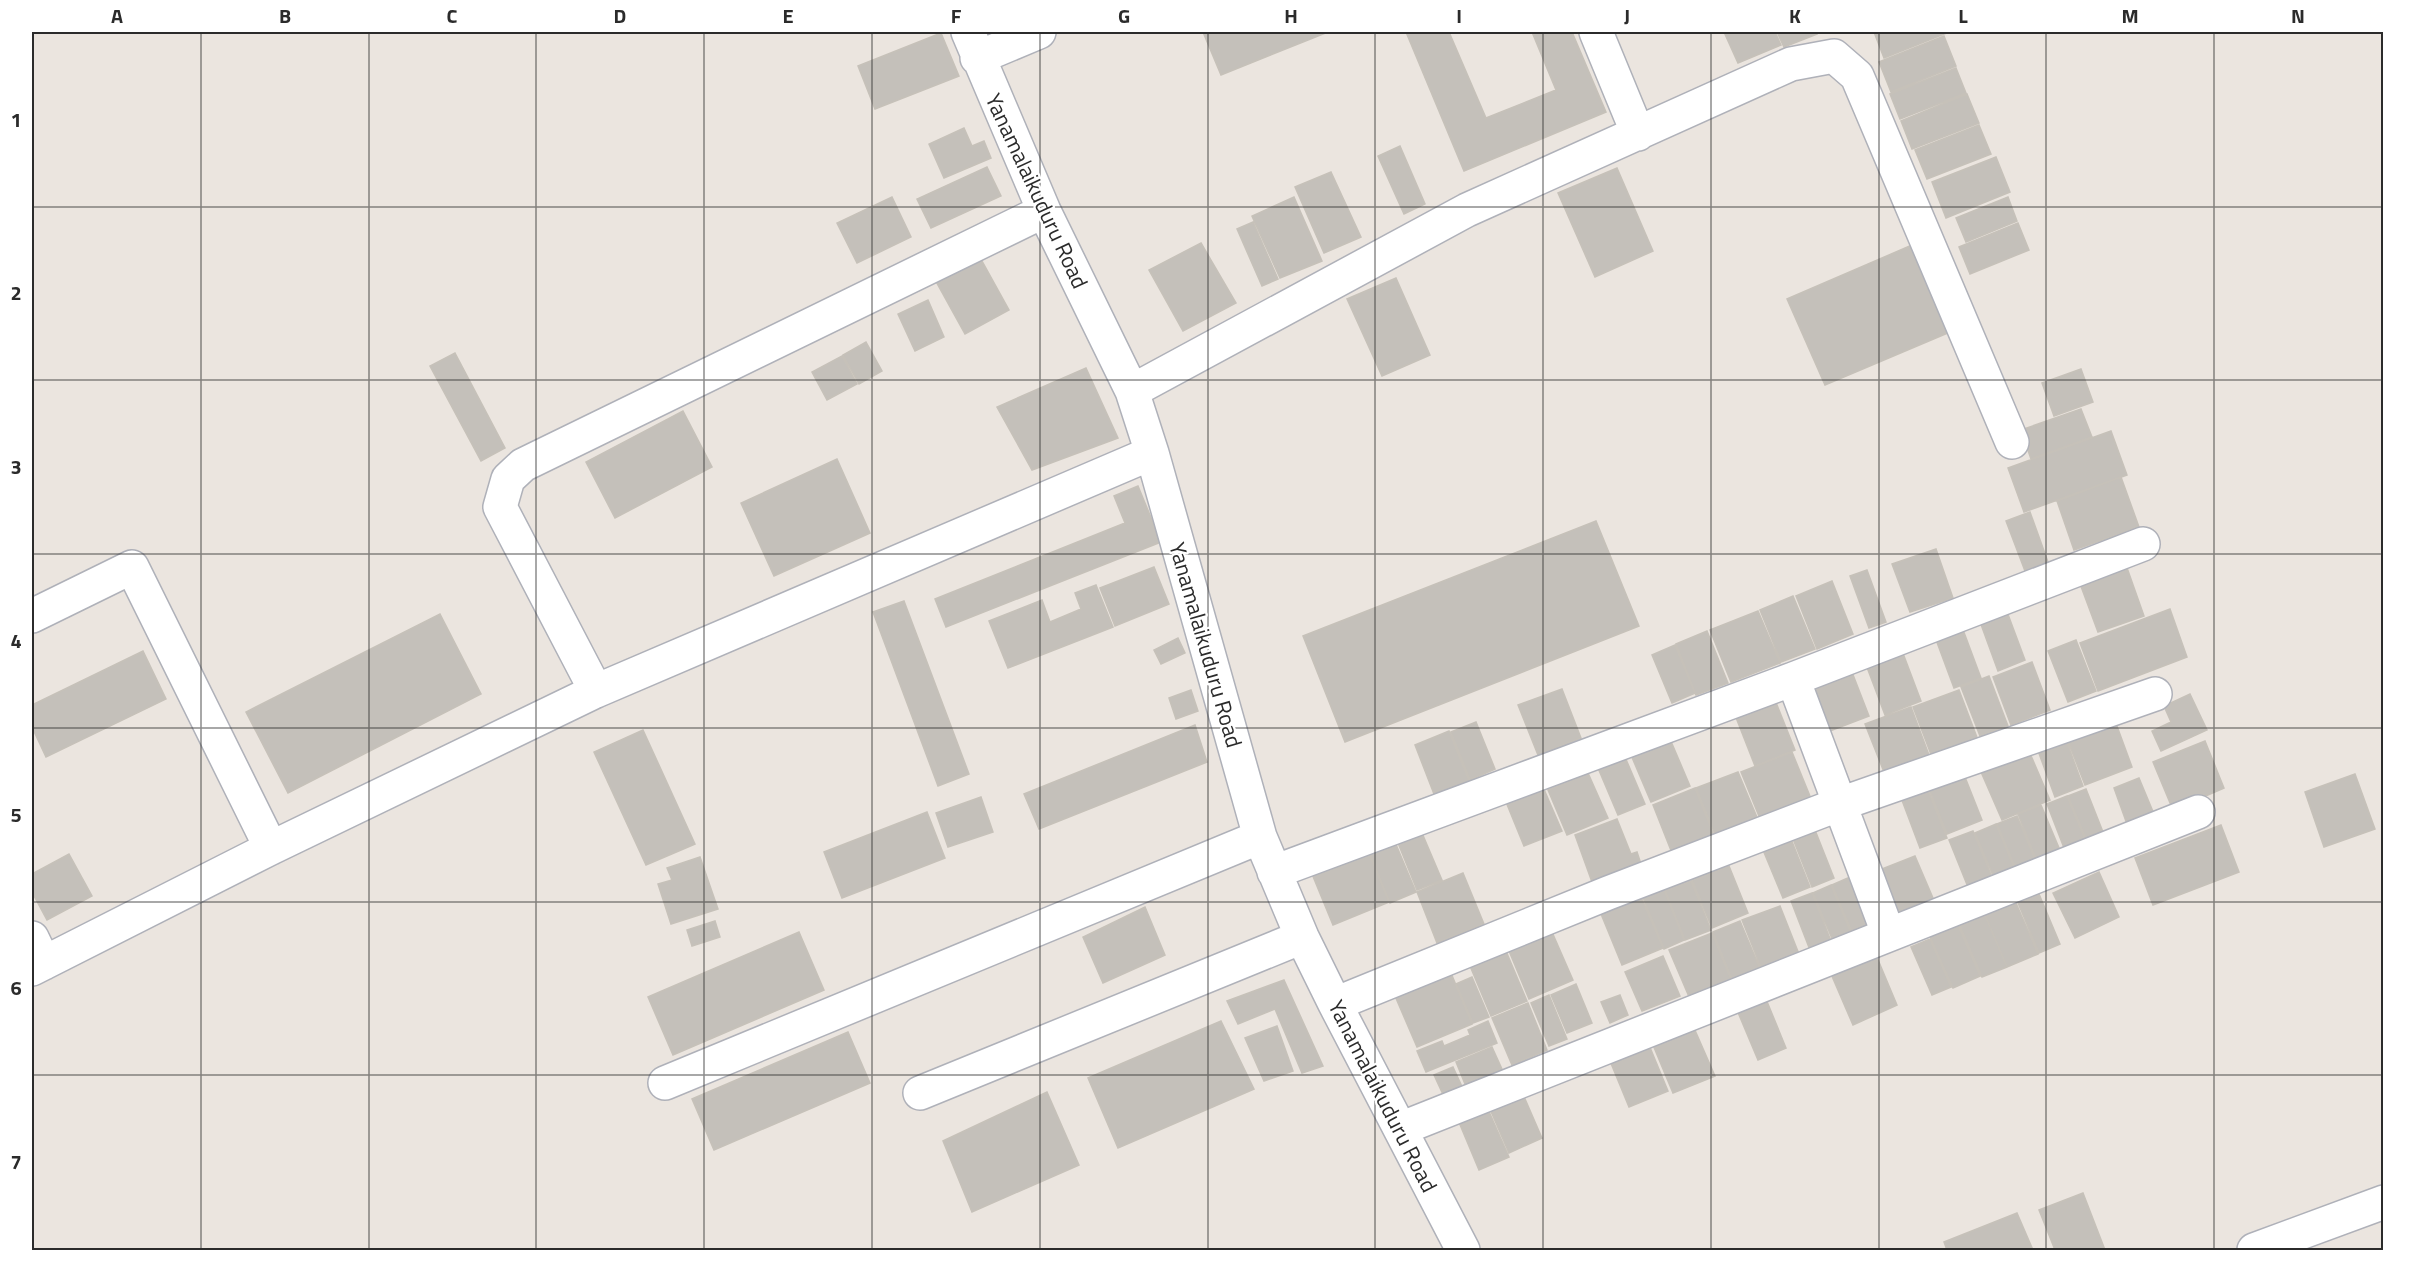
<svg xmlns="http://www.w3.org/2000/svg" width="2415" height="1282" viewBox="0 0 2415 1282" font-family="'Titillium Web',sans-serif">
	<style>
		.building { fill: #c4c0ba; stroke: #c6c1b9; stroke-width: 1.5 }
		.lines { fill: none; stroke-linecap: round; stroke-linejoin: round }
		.minor-casing { stroke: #afb1b9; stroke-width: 36 }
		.minor { stroke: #fff; stroke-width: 33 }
		.grid { fill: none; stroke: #2b2b2b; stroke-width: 1.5; stroke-opacity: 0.55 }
		.labels { text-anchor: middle; stroke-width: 4.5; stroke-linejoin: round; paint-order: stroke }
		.street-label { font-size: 22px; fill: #2b2b2b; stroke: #fff }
		.neatline { fill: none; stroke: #2b2b2b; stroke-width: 2 }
		.grid-label { font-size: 20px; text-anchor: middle; font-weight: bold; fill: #2b2b2b }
	</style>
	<rect width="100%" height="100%" fill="#ebe5df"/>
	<!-- building -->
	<path class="building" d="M1203,32h125l-107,43z
		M1406,32h43l37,86 70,-28 -24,-58h40l34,80 -142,59z
		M1724,32h51l6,13 -43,18z
		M1777,32h39l1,2 -33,13z
		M1874,32h75l-65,26z
		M941,33l18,43 -84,33 -17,-43z
		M1944,36l12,30 -65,26 -12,-30z
		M1956,68l10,25 -66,26 -10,-25z
		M1967,94l12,29 -67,26 -11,-28z
		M1979,125l12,29 -64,25 -12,-29z
		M964,128l8,18 12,-5 7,17 -47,20 -15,-34z
		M1400,146l25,58 -21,10 -26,-58z
		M1996,157l14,35 -64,26 -14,-36z
		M987,167l14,29 -70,32 -14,-29z
		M1617,168l36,83 -58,26 -37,-84z
		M1331,172l30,65 -37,16 -29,-66z
		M892,197l19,40 -54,26 -20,-40z
		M1294,197l28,64 -42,17 -28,-62z
		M2008,197l9,24 -51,21 -10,-24z
		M1253,222l25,57 -16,7 -25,-57z
		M2018,223l11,27 -59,24 -11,-27z
		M1201,243l35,60 -53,28 -34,-61z
		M1912,245l38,87 -125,53 -38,-86z
		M977,252l32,58 -44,24 -32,-58z
		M1396,278l34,77 -48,21 -35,-77z
		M928,300l16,37 -29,14 -17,-37z
		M866,342l16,29 -23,13 -16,-29z
		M455,353l50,95 -24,13 -51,-95z
		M842,356l15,28 -30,16 -15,-28z
		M1086,368l32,70 -86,32 -35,-63z
		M2081,369l12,33 -39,14 -12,-33z
		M2081,409l11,28 -61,22 -10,-29z
		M683,411l29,56 -97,51 -29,-56z
		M2111,431l16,44 -103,37 -16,-44z
		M837,459l33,74 -96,43 -33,-73z
		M2121,477l18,50 -65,23 -17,-49z
		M1138,486l23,56 -215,85 -11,-28 190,-76 -11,-27z
		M2030,512l18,50 -23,9 -19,-50z
		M1596,521l43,105 -294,116 -42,-106z
		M1936,549l17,49 -43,14 -18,-48z
		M2126,565l18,51 -46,16 -19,-51z
		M1154,567l15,37 -54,22 -15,-38z
		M1867,570l19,52 -17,6 -19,-52z
		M1832,581l21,53 -36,15 -21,-53z
		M1096,585l17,42 -105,41 -19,-47 53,-21 8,22 31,-13 -6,-16z
		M1793,596l22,53 -34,13 -21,-52z
		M904,601l65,173 -31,12 -65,-174z
		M2006,609l19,51 -27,11 -19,-52z
		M2170,609l17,48 -89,34 -18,-48z
		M1758,611l22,52 -49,19 -21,-52z
		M440,614l41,80 -193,99 -42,-81z
		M1962,627l19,51 -27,10 -19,-51z
		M1707,631l21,52 -32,12 -20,-51z
		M1178,638l7,15 -24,11 -7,-14z
		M2076,640l20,51 -28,11 -20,-51z
		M1675,645l20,48 -23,10 -20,-48z
		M1901,648l20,53 -36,14 -20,-53z
		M143,651l23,48 -120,58 -14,-30v-22z
		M2032,662l18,48 -39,15 -18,-48z
		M1850,667l19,49 -47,18 -18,-50z
		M1989,676l19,50 -28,10 -19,-49z
		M1562,689l19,49 -43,17 -20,-50z
		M1191,690l7,21 -22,8 -7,-21z
		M1959,690l19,50 -46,17 -19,-50z
		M2190,694l17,36 -46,21 -9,-20 19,-9 -7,-16z
		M1775,700l20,50 -40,16 -20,-51z
		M1911,707l18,48 -45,17 -19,-48z
		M2114,718l18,49 -47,18 -19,-49z
		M1476,722l19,47 -25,11 -19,-48z
		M1195,725l12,37 -168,67 -15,-35z
		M643,730l52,114 -49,21 -52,-113z
		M1449,731l20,50 -35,13 -19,-49z
		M2065,737l18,49 -28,11 -18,-49z
		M1670,739l20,47 -39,16 -20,-47z
		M2205,741l19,47 -51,22 -20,-48z
		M2029,751l21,49 -48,20 -21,-48z
		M1792,752l20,49 -51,20 -20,-49z
		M1625,757l20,47 -27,11 -20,-47z
		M1738,772l21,50 -42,17 -21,-51z
		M1963,772l19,48 -35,14 -19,-48z
		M1588,773l20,45 -41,17 -19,-45z
		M2355,774l20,55 -51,18 -19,-55z
		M2139,778l15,36 -27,10 -13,-36z
		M1926,785l21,53 -27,10 -20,-53z
		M1543,787l19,44 -38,15 -18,-44z
		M1695,788l19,48 -42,17 -19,-48z
		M2086,789l17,43 -17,7 -18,-43z
		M2067,796l20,48 -21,9 -19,-49z
		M981,797l12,35 -45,15 -12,-34z
		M2041,805l21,50 -24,9 -20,-50z
		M927,812l18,46 -103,40 -18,-46z
		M2017,816l20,48 -20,8 -20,-48z
		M1617,819l14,35 6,-2 4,12 -49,18 -17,-47z
		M1996,824l20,48 -21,8 -20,-47z
		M2221,825l18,47 -86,33 -18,-47z
		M1815,830l19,48 -22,9 -19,-48z
		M1973,831l21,51 -24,10 -21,-52z
		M1422,833l20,47 -25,10 -19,-47z
		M1791,839l19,48 -27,11 -20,-48z
		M1395,842l21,50 -26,11 -21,-51z
		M1368,851l21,51 -56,23 -21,-51z
		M69,854l23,42 -45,24 -15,-28v-18z
		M1915,856l18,42 -38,16 -18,-43z
		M700,857l18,52 -47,15 -13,-40 14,-4 -5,-12z
		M1729,866l19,47 -36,15 -20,-48z
		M2099,872l20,45 -44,21 -22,-45z
		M1463,873l21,51 -47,19 -20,-51z
		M1850,877l19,48 -17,7 -20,-47z
		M1691,881l20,49 -26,10 -20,-50z
		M1831,885l20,48 -18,8 -20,-48z
		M1663,887l21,53 -20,9 -22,-54z
		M1812,893l19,48 -21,9 -19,-49z
		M2039,894l21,50 -21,9 -21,-50z
		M1641,897l22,51 -41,17 -21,-51z
		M2016,903l22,51 -31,13 -22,-52z
		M1780,906l19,48 -37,16 -20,-50z
		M1145,907l20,48 -62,28 -20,-46z
		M1985,915l22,52 -25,10 -22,-51z
		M715,921l5,16 -28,9 -5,-16z
		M1740,921l21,50 -28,11 -20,-50z
		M1958,925l22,51 -27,12 -23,-51z
		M799,932l25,58 -151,65 -25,-58z
		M1552,932l21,48 -44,19 -20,-48z
		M1712,933l20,49 -42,17 -21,-49z
		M1930,939l21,48 -19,8 -21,-48z
		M1506,951l21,50 -36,15 -21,-50z
		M1876,955l21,50 -44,20 -22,-51z
		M1663,956l17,40 -38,15 -17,-39z
		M1451,973l21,51 -55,23 -22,-51z
		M1472,977l17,40 -16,6 -17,-39z
		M1284,980l39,86 -21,7 -27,-64 -37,15 -11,-23z
		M1576,984l16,39 -25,10 -16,-38z
		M1549,995l18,44 -18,7 -18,-43z
		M1620,995l8,20 -18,8 -9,-21z
		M1766,999l20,49 -28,12 -21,-50z
		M1528,1003l19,47 -35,15 -20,-47z
		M1221,1021l33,68 -136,59 -30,-70z
		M1488,1021l9,22 -71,29 -9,-21 25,-10 2,5 26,-11 -2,-5z
		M1277,1026l16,45 -29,10 -19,-43z
		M1694,1028l21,48 -42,17 -20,-48z
		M848,1032l22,51 -156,67 -22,-51z
		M1649,1045l19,46 -39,16 -19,-46z
		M1492,1047l10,22 -37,15 -9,-22z
		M1453,1067l12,26 -19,8 -12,-26z
		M1047,1092l32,73 -107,47 -29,-71z
		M1522,1092l20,46 -33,15 -20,-46z
		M1487,1107l22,50 -30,13 -21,-50z
		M2083,1193l22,57h-50l-16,-40z
		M2017,1213l16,37h-86l-3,-8z"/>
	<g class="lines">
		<defs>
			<path id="minor" d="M968,32l76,179 88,180 20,62 108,384 42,100 33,67 128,246
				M1596,32l42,102
				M977,58l62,-26
				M1132,391l335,-181 324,-146 43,-8 23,20 155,366
				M32,616l100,-49 139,281
				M1793,679l95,254
				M596,691l-96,-184 8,-28 15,-14 521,-254
				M1274,872l519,-193 350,-135
				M32,938l12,25
				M32,969l239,-121 325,-157 556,-238
				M1335,1004l273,-111 232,-89 315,-110
				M665,1083l595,-246
				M920,1093l382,-156
				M1400,1129l798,-317
				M2254,1250l130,-48"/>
		</defs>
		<!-- minor casing -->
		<use href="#minor" class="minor-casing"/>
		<!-- minor -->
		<use href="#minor" class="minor"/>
	</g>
	<!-- grid -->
	<path class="grid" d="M201,32v1218M369,32v1218M536,32v1218M704,32v1218M872,32v1218M1040,32v1218M1208,32v1218M1375,32v1218M1543,32v1218M1711,32v1218M1879,32v1218M2046,32v1218M2214,32v1218M32,207h2352M32,380h2352M32,554h2352M32,728h2352M32,902h2352M32,1075h2352"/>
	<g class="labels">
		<!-- street labels -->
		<g class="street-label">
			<text transform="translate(1037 191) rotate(65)" y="8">Yanamalaikuduru Road</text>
			<text transform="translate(1206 645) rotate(74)" y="8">Yanamalaikuduru Road</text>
			<text transform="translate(1383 1096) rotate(63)" y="8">Yanamalaikuduru Road</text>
		</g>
	</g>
	<!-- border -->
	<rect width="2415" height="1282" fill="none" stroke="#ffffff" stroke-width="66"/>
	<rect x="33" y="33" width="2349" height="1216" class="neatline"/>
	<g class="grid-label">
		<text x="117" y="23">A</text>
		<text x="285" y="23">B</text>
		<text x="452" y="23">C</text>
		<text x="620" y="23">D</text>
		<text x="788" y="23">E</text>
		<text x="956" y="23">F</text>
		<text x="1124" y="23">G</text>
		<text x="1291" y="23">H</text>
		<text x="1459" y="23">I</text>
		<text x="1627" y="23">J</text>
		<text x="1795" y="23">K</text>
		<text x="1963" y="23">L</text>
		<text x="2130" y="23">M</text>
		<text x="2298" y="23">N</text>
		<text x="16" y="127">1</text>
		<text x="16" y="300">2</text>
		<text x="16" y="474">3</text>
		<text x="16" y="648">4</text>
		<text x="16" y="822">5</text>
		<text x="16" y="995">6</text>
		<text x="16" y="1169">7</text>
	</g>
</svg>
